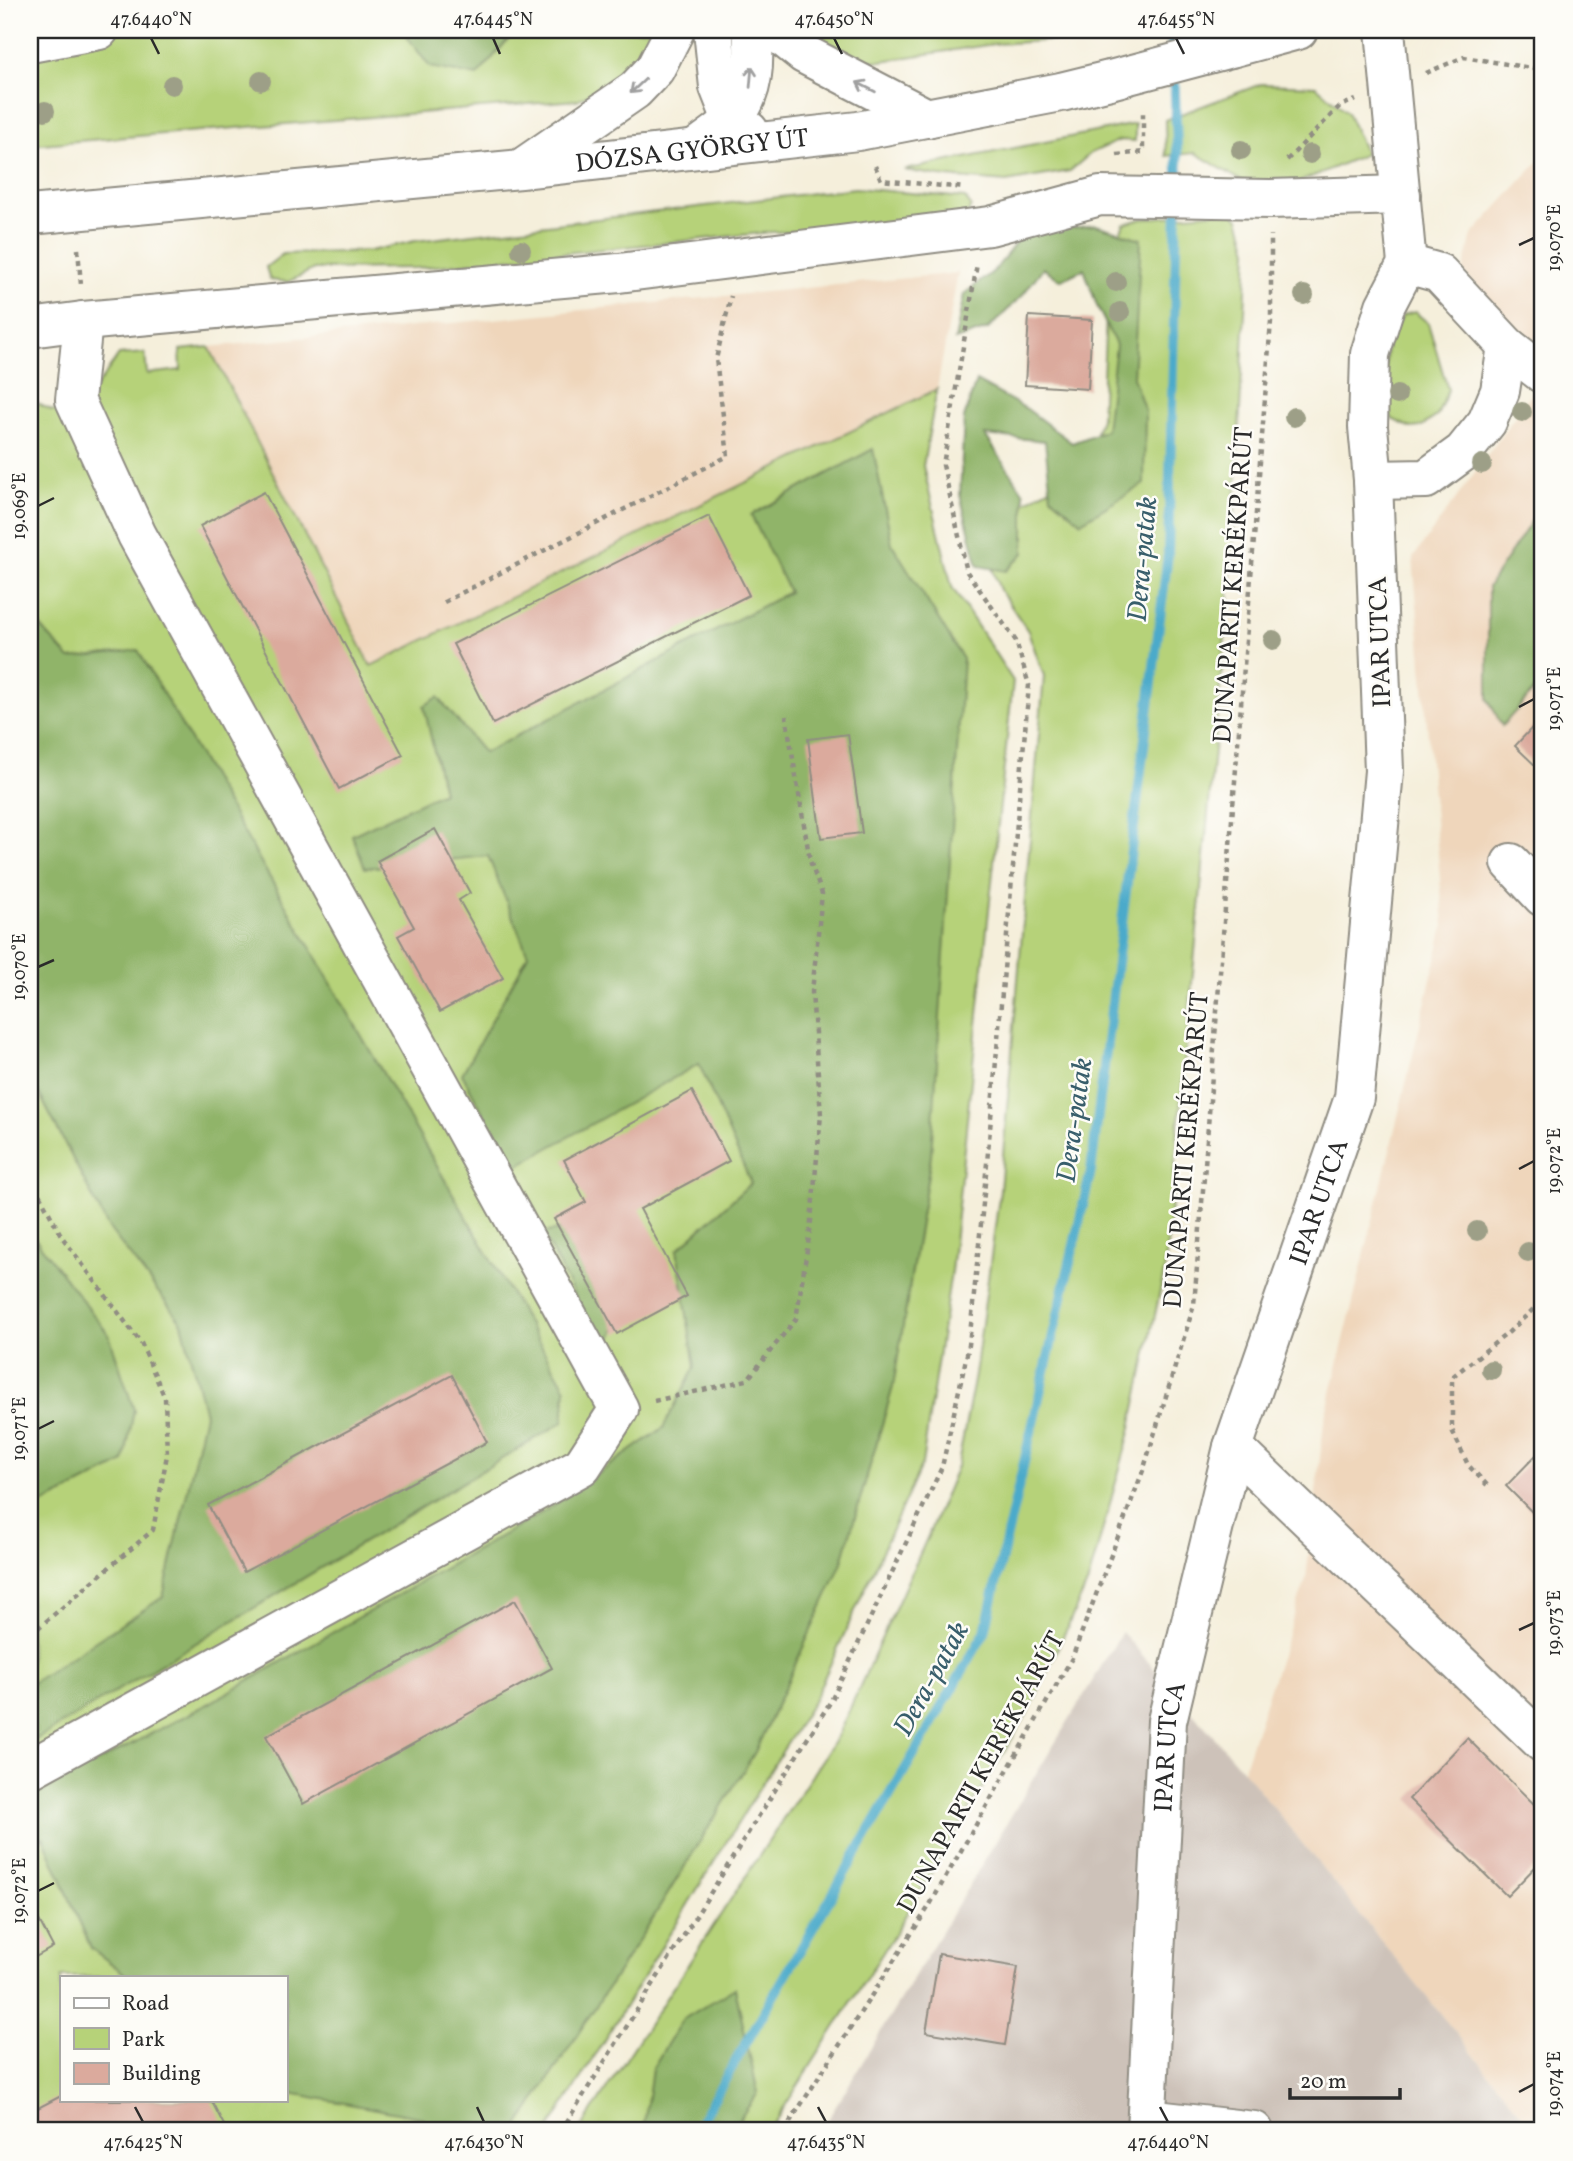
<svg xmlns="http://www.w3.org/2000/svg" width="1573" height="2161" viewBox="0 0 1573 2161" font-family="Vollkorn,serif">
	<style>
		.built { fill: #efd6bb }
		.industrial { fill: #cdc2b9 }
		.green { fill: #b6d279; stroke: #707e52; stroke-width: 2; fill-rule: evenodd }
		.forest { fill: #90b469; stroke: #5e704a; stroke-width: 2 }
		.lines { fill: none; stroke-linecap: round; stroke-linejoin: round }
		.stream { stroke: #4caaca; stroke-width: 10 }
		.building { fill: #dbaa9d }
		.minor-casing { stroke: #908d83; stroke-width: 42 }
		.major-casing { stroke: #908d83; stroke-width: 42 }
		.path { stroke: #908d83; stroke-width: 4.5; stroke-dasharray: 5 5; stroke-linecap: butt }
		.minor { stroke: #fff; stroke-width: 38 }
		.major { stroke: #fff; stroke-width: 38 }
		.major-bridge-casing { stroke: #908d83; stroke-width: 42; stroke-linecap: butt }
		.major-bridge { stroke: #fff; stroke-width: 38 }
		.tree { fill: #9d9f87 }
		.oneway { stroke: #a0a0a0 }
		.ticks { fill: none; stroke: #2b2b2b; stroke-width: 2.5 }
		.labels { text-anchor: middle; stroke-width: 5; stroke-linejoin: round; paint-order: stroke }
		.street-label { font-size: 26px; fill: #2b2b2b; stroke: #fdfcf7 }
		.water-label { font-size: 28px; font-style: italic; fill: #385e6b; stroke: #fdfcf7 }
		.neatline { fill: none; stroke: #2b2b2b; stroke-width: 2.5 }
		.ticks-label { font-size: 18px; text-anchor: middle; fill: #2b2b2b }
	</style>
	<rect width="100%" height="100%" fill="#fdfcf7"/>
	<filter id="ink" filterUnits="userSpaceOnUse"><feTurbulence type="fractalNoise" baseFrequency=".0143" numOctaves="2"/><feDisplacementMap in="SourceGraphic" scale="14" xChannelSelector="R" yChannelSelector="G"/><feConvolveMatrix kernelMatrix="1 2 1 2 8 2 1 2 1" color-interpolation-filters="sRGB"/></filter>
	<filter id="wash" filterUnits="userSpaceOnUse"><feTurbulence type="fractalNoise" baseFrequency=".00686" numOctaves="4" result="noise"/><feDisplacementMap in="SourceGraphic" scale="28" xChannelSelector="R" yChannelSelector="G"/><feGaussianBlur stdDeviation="1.57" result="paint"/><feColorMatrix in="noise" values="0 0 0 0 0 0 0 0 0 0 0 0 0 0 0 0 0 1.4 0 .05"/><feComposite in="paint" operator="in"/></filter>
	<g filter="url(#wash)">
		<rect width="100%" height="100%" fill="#f5efdb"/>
		<!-- built -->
		<path class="built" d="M1543,157v199l-80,-84 9,-37z
			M958,273l-21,116 -566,277 -162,-319z
			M1543,378v1753h-8l-292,-361 63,-191 18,-157 120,-496 -31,-368z"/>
		<!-- industrial -->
		<path class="industrial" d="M1122,1632l121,138 292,361h-714z"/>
		<!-- green -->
		<path class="green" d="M129,30h525c-9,43 -42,53 -77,70l-547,45v-98z
			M805,30h302l8,7 -121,7 -113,17 -26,-1 -45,-21z
			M1261,84l55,2 31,26 19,42 -76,32h-40l-55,-33 -29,3 -1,-36z
			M1135,124v17l-15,-1 -29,13 -21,18 -64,11 -60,-5 -42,-7z
			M855,188l110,10 6,8 -4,9 -113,16 -82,1 -355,36 -103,1 -26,13 -18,-2 -4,-13 17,-13 87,-3 45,-10z
			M1230,211l9,7 9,32 -15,300 -68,718 -35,164 -42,150 -58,127 -143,237 -118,185h-190l258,-394 91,-201 30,-72 17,-89 25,-185 44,-514 -16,-45 -28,-41 -14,-38 1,-29 96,-53 18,-52 8,-162 15,-32 16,-5z
			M1415,312l13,11 20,67 -11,26 -17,11 -9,1 -19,-9 -8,-21 3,-58 16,-25z
			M209,347l162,319 566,-277 -14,77 29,121 61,94 -62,591 -29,192 -108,236 -266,431h-518v-1731l23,11 43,-24 23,-32 26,-2 2,21 34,-4 -1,-20zM61,1977h224v123h-224z"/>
		<!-- forest -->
		<path class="forest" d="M402,30h130l-21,6 -34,40 -47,-9z
			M1096,225l45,14 -8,138 12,34 -1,73 -63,38 -30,-26 -6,-55 -60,-6 39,58v60l-18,18 -28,-5 -18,-71 4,-77 12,-37 51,28 45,34 34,-13 10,-85 -19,-39 -13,-37 -23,11 -18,-12 -22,29 -33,32 -33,11 9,-46 31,-24 27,-36z
			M873,449l19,95 71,115 -32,497 -38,231 -52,178 -86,187 -102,166 -138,213h-93l2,-13 -139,-26v-115h-156l-38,-29 -48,-111 -13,5v-45l176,-92 342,-196 115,-81 32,-61 -18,-117 74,-67 -52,-119 -186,104 -51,-94 66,-119 -40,-99 -123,12 -13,-33 91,-43 -19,-86 14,-9 46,56 305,-161 -38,-77z
			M1543,504v177l-41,45 -14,-27v-112z
			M30,615l40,44 68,-9 428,739 -3,33 -533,321v-59l133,-87 42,-183 -23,-91 -74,-96 -78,-151z
			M581,1226l49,73 -26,53 -62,-119z
			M30,1232l79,103 25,75 -10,52 -94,49z
			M735,1988l23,105 -27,38h-88l9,-62 30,-49z"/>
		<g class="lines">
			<!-- stream -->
			<path class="stream" d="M1172,30l1,25
				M695,2131l290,-499 106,-461 77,-617 10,-384 -4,-99"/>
		</g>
		<g id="blocks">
			<!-- building -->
			<path class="building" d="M1029,316l63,4 -4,69 -63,-4z
				M264,492l139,263 -64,34 -139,-263z
				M709,516l40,79 -256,129 -40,-80z
				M1543,716v57l-28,-27z
				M848,734l14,99 -41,5 -13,-99z
				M435,829l35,64 -11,7 44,78 -63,34 -42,-76 16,-9 -37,-66z
				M692,1091l37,70 -89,48 47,87 -70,38 -63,-115 32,-17 -22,-42z
				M452,1375l35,67 -243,130 -36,-67z
				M1543,1448v75l-37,-37z
				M515,1600l37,68 -249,136 -37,-68z
				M1467,1738l76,75v46l-36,37 -98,-97z
				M30,1903l23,44 -23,13z
				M939,1954l79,13 -13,78 -79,-13z
				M61,2096v4h150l16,31h-197v-19z"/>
		</g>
	</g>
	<g filter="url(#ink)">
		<use href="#blocks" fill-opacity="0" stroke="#908d83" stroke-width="2"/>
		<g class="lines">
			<defs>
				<g id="minor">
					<path d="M30,43l69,-13"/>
					<path d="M1407,264l32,9 68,73 36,28"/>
					<path d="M30,328l53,-7 536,-48 371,-47 110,-30 170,3 131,-4"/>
					<path d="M1373,480l53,-1 37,-27 24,-30 13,-31 7,-45"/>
					<path d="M1511,863l32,34"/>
					<path d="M1233,1447l310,296"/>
					<path d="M30,1769l552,-303 37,-57 -482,-874 -62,-135 8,-79"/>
					<path d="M1147,2119l107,12"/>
					<path id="s1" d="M1146,2131l21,-410 66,-274 121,-349 30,-327 -11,-291 -5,-53 2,-73 15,-48 22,-42 -22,-234"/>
				</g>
				<g id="major">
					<path d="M713,30l6,57 13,33 17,11"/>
					<path d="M774,30l30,24 123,64"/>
					<path d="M1231,48l67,-18"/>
					<path d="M697,148c11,-9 26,-18 35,-28 23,-25 23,-59 20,-90"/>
					<path d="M525,166l110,-76 20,-21 20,-39"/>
					<path id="s2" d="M30,215l491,-46 337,-38 203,-39 49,-12"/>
				</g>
			</defs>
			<!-- minor casing -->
			<use href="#minor" class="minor-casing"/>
			<!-- major casing -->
			<use href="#major" class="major-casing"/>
			<!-- path -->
			<path class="path" d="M1426,73l38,-16 79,13
				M1117,155l26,-3v-41
				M1287,160l53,-54 16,-6
				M875,166l6,14 84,8
				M78,249l3,36
				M444,602l284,-146 -12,-97 15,-63
				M30,1177l32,60 79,106 24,55 2,57 -14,75 -123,105
				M654,1401l93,-21 49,-61 14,-88 11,-116 -9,-123 10,-98 -12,-33 -24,-145
				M1487,1485l-19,-20 -16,-35v-53l57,-45 34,-32
				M561,2131l270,-430 111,-234 27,-122 18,-182 42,-478 -13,-44 -49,-69 -24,-107 34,-201
				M784,2131l144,-223 144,-250 72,-190 50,-163 77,-984v-86"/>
			<!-- minor -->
			<use href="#minor" class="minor"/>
			<!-- major -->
			<use href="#major" class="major"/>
			<defs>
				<path id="major-bridge" d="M1110,80l121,-32"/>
			</defs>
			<!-- major-bridge casing -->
			<use href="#major-bridge" class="major-bridge-casing"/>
			<!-- major-bridge -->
			<use href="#major-bridge" class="major-bridge"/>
		</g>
		<!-- trees -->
		<g class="tree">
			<circle cx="261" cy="81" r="10"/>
			<circle cx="172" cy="85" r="10"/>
			<circle cx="45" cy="111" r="10"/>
			<circle cx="1241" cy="150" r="10"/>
			<circle cx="1310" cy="154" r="10"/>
			<circle cx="521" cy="250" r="10"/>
			<circle cx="1116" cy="282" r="10"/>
			<circle cx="1304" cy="295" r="10"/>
			<circle cx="1120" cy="312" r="10"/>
			<circle cx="1397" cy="395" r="10"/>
			<circle cx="1522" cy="412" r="10"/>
			<circle cx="1294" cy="417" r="10"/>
			<circle cx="1482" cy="464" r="10"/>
			<circle cx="1273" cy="640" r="10"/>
			<circle cx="1477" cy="1231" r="10"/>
			<circle cx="1528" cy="1252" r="10"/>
			<circle cx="1491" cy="1370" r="10"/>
		</g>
		<!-- one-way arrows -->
		<defs><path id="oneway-shaft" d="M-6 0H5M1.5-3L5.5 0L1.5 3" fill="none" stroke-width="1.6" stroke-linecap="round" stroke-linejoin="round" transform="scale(1.75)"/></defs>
		<g class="oneway">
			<use href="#oneway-shaft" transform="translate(751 77) rotate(-85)"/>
			<use href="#oneway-shaft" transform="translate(638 86) rotate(137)"/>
			<use href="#oneway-shaft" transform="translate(866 87) rotate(-153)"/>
		</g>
	</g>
	<!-- ticks -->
	<path class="ticks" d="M151,38l8,16M493,38l7,16M834,38l8,16M1176,38l8,16M1519,245l15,-7M38,506l16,-8M1519,707l15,-8M38,967l16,-7M1519,1169l15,-8M38,1429l16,-8M1519,1630l15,-7M38,1891l16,-8M1519,2092l15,-8M135,2107l8,15M477,2107l7,15M818,2107l8,15M1160,2107l8,15"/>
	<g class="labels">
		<!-- street labels -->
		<g class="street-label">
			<text dy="9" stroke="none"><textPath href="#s2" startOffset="665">DÓZSA GYÖRGY ÚT</textPath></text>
			<text transform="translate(1232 585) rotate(-86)" y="9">DUNAPARTI KERÉKPÁRÚT</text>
			<text transform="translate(1379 642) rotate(-92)" y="9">IPAR UTCA</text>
			<text transform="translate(1185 1150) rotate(-85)" y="9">DUNAPARTI KERÉKPÁRÚT</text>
			<text dy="9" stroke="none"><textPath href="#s1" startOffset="952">IPAR UTCA</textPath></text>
			<text dy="9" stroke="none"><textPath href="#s1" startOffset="385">IPAR UTCA</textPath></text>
			<text transform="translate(980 1772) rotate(-61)" y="9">DUNAPARTI KERÉKPÁRÚT</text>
		</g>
		<!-- water labels -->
		<g class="water-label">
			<text transform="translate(1141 559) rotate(-85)" y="10">Dera-patak</text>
			<text transform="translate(1073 1120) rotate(-82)" y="10">Dera-patak</text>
			<text transform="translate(930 1678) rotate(-61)" y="10">Dera-patak</text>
		</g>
	</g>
	<!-- margin -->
	<rect width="1573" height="2161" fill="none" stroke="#fdfcf7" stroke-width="77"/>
	<!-- legend -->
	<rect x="60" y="1976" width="228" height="126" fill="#fdfcf7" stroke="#a9a8a5" stroke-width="2"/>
	<rect x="74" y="1998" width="35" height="10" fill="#ffffff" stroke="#a9a8a5" stroke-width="2"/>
	<text x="122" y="2010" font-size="21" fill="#2b2b2b">Road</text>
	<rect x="74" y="2028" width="35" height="21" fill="#b6d279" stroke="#a9a8a5" stroke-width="2"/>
	<text x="122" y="2046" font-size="21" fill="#2b2b2b">Park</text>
	<rect x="74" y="2063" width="35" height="21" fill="#dbaa9d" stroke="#a9a8a5" stroke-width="2"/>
	<text x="122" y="2080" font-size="21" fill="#2b2b2b">Building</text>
	<!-- scale -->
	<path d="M1290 2088v10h110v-10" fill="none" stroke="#2b2b2b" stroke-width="3.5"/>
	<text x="1300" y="2088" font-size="21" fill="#2b2b2b" stroke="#fdfcf7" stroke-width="5" paint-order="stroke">20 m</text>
	<rect x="38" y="38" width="1496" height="2084" class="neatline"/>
	<g class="ticks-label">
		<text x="151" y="25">47.6440°N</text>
		<text x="493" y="25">47.6445°N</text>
		<text x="834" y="25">47.6450°N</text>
		<text x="1176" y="25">47.6455°N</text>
		<text transform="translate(1554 238) rotate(-90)" y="6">19.070°E</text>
		<text transform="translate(19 506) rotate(-90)" y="6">19.069°E</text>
		<text transform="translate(1554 699) rotate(-90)" y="6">19.071°E</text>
		<text transform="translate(19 967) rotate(-90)" y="6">19.070°E</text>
		<text transform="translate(1554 1161) rotate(-90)" y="6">19.072°E</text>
		<text transform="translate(19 1429) rotate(-90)" y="6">19.071°E</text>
		<text transform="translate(1554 1623) rotate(-90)" y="6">19.073°E</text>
		<text transform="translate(19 1891) rotate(-90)" y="6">19.072°E</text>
		<text transform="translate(1554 2084) rotate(-90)" y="6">19.074°E</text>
		<text x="143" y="2148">47.6425°N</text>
		<text x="484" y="2148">47.6430°N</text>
		<text x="826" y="2148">47.6435°N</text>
		<text x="1168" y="2148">47.6440°N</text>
	</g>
</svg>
